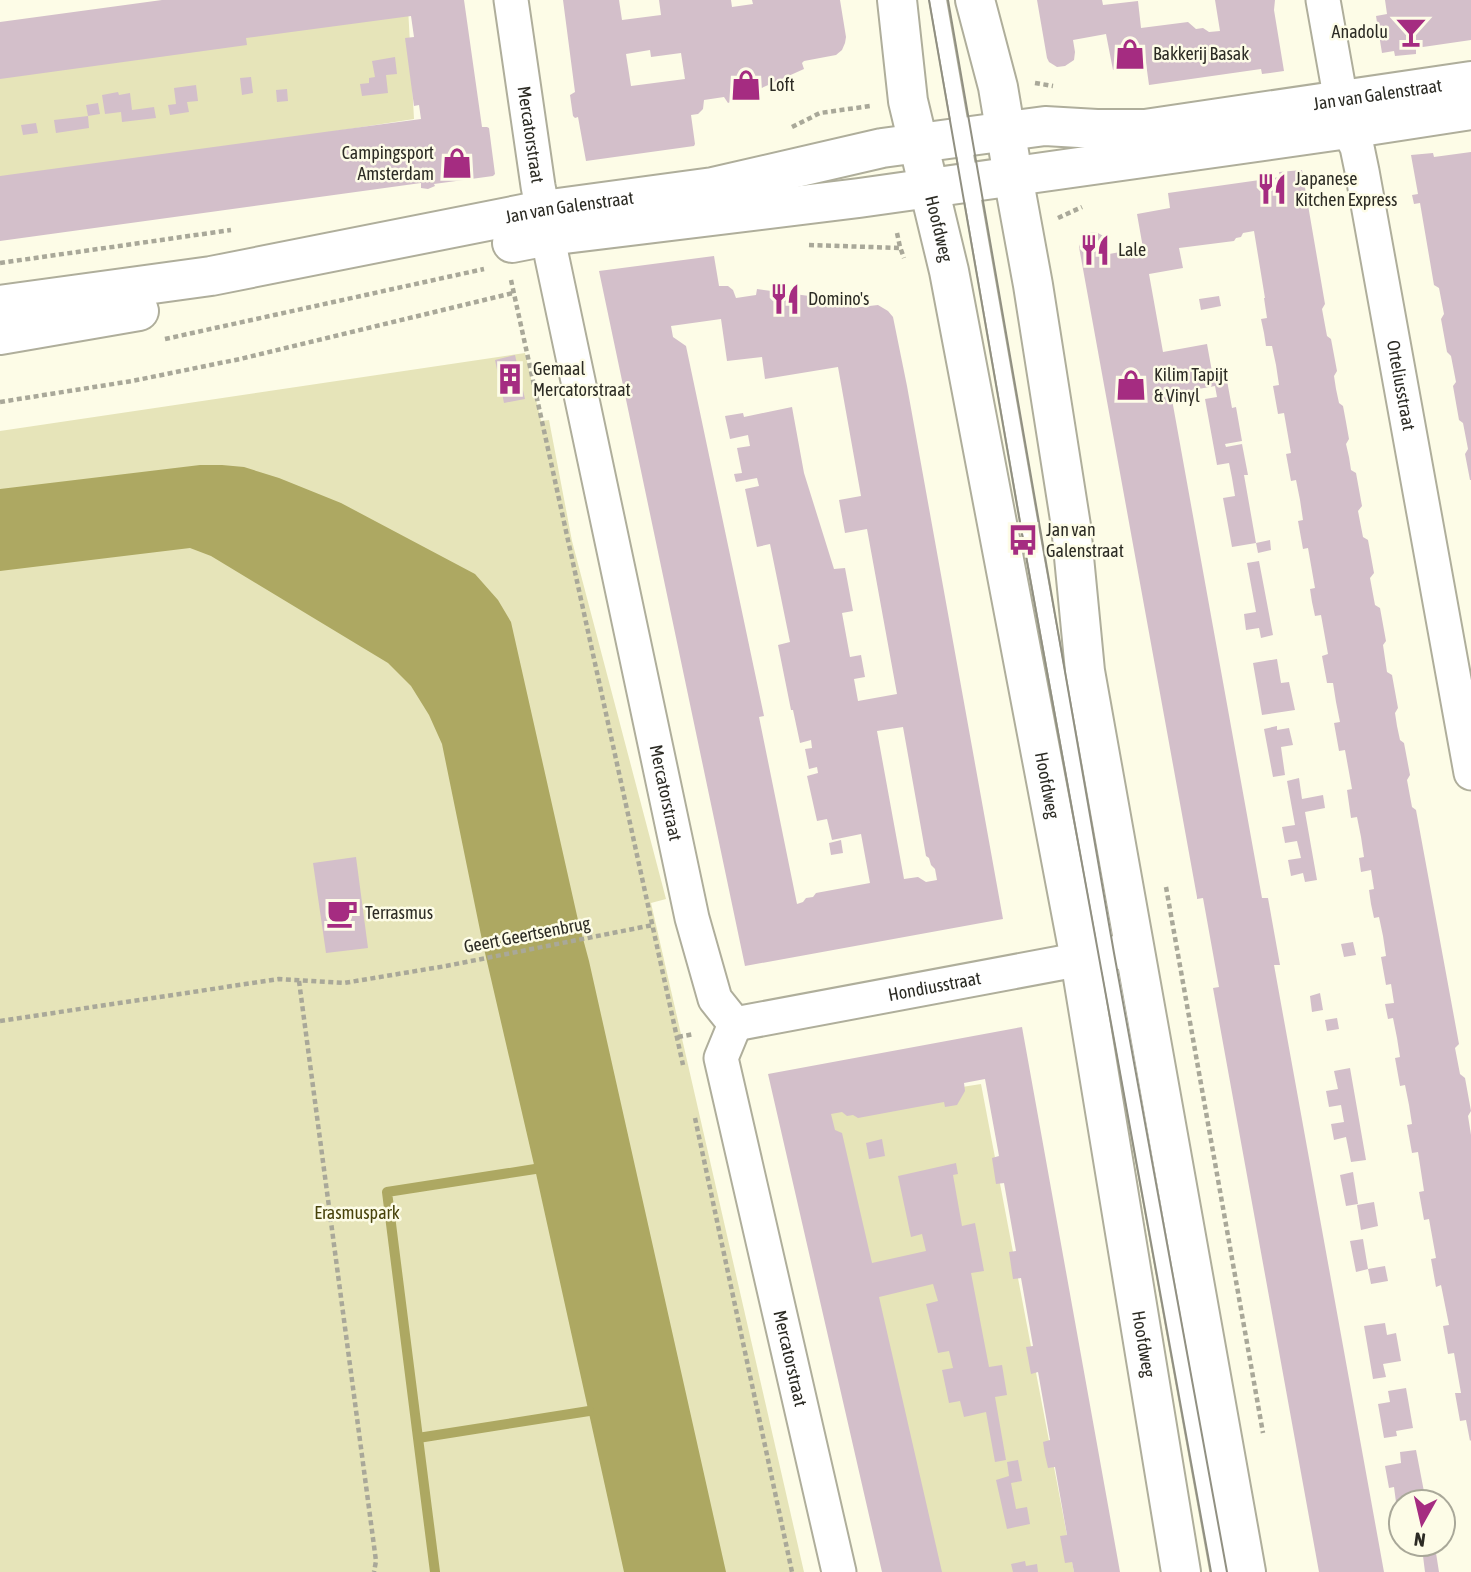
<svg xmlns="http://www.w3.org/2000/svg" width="1471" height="1572" viewBox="0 0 1471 1572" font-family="'Asap Condensed',sans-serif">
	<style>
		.green { fill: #e6e4b9 }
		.water { fill: #ada862 }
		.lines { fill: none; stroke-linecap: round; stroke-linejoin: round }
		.stream { stroke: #ada862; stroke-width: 10 }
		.building { fill: #d3bfca; fill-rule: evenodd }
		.lane-casing { stroke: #afae9b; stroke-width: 19 }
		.street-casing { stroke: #afae9b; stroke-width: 37 }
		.secondary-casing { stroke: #afae9b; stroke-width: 42 }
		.path { stroke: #a9a899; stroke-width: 4.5; stroke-dasharray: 5 3.5; stroke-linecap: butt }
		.lane { stroke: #fff; stroke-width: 16 }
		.street { stroke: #fff; stroke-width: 33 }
		.secondary { stroke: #fff; stroke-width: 38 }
		.tram { stroke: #919082; stroke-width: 2 }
		.labels { text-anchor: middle; stroke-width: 5; stroke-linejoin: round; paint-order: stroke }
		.poi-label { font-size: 18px; fill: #2c2b24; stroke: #fdfce7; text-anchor: start }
		.street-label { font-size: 18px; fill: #2c2b24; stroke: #fdfce7 }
		.park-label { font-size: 18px; fill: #47420a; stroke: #fdfce7 }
	</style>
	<rect width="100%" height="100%" fill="#fdfce7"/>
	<!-- green -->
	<path class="green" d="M408,7l6,112 -414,64v-123z
		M525,353l16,68 8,-1 23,121 94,358 -15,4 153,669h-804v-1141z
		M981,1084l93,488h-141l-105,-464z"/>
	<!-- water -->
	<path class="water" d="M200,465h22l22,2 35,11 62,25 134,71 23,26 13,22 67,298 11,41 137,611h-102l-89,-403 -53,-229 -40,-196 -13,-29 -18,-29 -23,-23 -177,-107 -21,-8 -190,23v-82z"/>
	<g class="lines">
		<!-- stream -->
		<path class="stream" d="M418,1438l-31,-246 148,-23
			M435,1572l-17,-134 171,-27"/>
	</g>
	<!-- building -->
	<path class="building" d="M162,0h302l18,127h5l2,1 6,46 -2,2 -59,8 1,2 -7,3 -7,-1v-5l-421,58v-65l421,-57 -2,-14 -5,1 -9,-68 9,-1 -3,-21 -165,22 1,7 -247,34v-57z
		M563,0h56l3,20 39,-5 -2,-15h72l1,7 21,-3 -1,-4h88l6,37 -1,6 -3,7 -6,5 -32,6 -2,2 2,6 -76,34 -4,-6 -20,3 -1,9 -5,5 -7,1 4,29 -1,2 -108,15 -8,-44 -3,1 -2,-2 -3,-21 5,-3zM650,50l1,7 30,-4 4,26 -54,7 -5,-32z
		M1037,0h65l1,5 35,-4 3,27 47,-6 8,7 7,-1 6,4 11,-1 -5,-31h60l-1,10 10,61 -22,3 -1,-5 -112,16 -3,-22 -33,7 -7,-36 -33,6 2,12 -1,8 -9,6 -8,1 -8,-5 -2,-4z
		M1385,0h86v40l-55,8v6l-21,2 -1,-5 -12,2 -6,-37 11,-2z
		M395,57l2,17 -11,1 2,18 -26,3 -2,-12 9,-1v-5l6,-1 -3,-16z
		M251,77l2,16 -11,2 -2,-17z
		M196,85l2,16 -11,1 2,10 -19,3 -2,-10 8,-1 -2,-16z
		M287,89l1,12 -11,1 -1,-12z
		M118,92l1,3 11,-2 2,17 22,-3 2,11 -34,4 -1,-10 -16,2 -3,-19z
		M98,103l2,11 -12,2 1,12 -33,5 -2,-13 34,-4 -2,-11z
		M36,123l2,10 -15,2 -2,-10z
		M1471,152v328h-1l-5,-26 3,-5 -5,-26 -4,-3 -6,-34 3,-4 -5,-26 -4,-4 -6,-33 3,-5 -5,-26 -5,-3 -14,-82 -6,1 -2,-9 6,-1 -7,-39 22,-2 1,4z
		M1302,170l23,134 -3,5 5,27 4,3 6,32 -3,5 2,13 3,14 4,3 3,16 3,17 -3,5 3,13 2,13 5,3 6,33 -4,5 5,26 5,3 6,33 -4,5 5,27 5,3 6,33 -3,4 4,27 5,3 6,33 -3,5 2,13 3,14 4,3 6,32 -3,5 5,27 4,3 43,234 -4,4 5,26 5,4 6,33 -3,5 3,19v305l-1,1 -4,-21 -6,1 -5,-28h6l-7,-40 -6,1 -5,-28 6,-1 -8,-40 -5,2 -5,-28 5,-1 -7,-39 -5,1 -5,-28 5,-1 -6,-39 -6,1 -5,-28 5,-1 -3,-19 -4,-20 -5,1 -5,-28 5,-1 -3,-19 -4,-20 -5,1 -3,-15 9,-1 -3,-19 -5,1 -5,-28 5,-1 -3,-20 -4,-19 -5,1 -3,-14 -2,-14 5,-1 -3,-19 -10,2 -2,-14 5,-1 -3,-20 -4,-20 -6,1 -4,-28 5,-1 -7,-39 -6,1 -5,-28 6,-1 -4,-20 -3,-19h-6l-5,-27 6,-2 -7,-39 -6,1 -3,-14 -2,-13 5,-1 -7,-40 -5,1 -5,-28 5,-1 -3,-20 -4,-20 -5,1 -5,-27 5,-1 -7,-40 -6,1 -5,-28 6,-1 -3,-20 -4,-19h-6l-2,-13 -3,-14 6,-1 -3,-20h1l-11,-67 -11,2 -2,4 -5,1 -2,3 -55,7 4,20 -34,6 14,78 44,-8 6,33 13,-2 6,33 4,-1 6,34 -17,3 1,3 16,-3 6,31h-4l12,68 -24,4 -9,-49 12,-2 -3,-18 -3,-15 -12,2 -12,-66 12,-2 -2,-11 -44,8 91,504h6l12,67h-6l110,607h-65l-106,-584 6,-1 -16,-89 -6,1v-2l-118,-650 4,-11 9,-4 6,1 7,4 2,5 2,12 34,-6 -6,-34 33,-6 -2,-15 112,-16 -1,-5z
		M714,256l5,30h9l5,4 3,8 20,-3 1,-6 90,12 4,3 1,4 26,-3 10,6 5,6 14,69 96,533 -258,47 -146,-695zM721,319l6,42 35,-4 3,22 73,-12 23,129 -22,4 6,33 22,-4 30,165 -39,7 -4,-22 11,-2 -4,-22 -11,2 -8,-44 11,-2 -8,-43 -11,1 -30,-96 -12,-66 -48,10 -1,-4 -18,3 5,23 18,-4 2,11 -13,2 5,25 -8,1 2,8 21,-4 2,8 -14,3 12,58 13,-3 20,98 -12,3 13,65h2l7,33 11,-3 1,8 -7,1 4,20 8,-2 1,6 -11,3 10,45 10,-2 5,21 29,-6 9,49 -54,10 -3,4 -7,1 -3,4 -6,2 -38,-187 5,-1 -78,-370 -13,-9 -2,-11zM903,727l23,129 3,2 2,7 4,4 2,11 -11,2 -8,-5 -14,2 -27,-148z
		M1219,296l2,10 -20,4 -2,-11z
		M515,355l10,44 -21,4 -9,-43z
		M1270,540l1,10 -13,3 -2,-10z
		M1259,561l14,74 -12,3 -2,-10 -13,2 -2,-16 12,-2 -9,-49z
		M1277,659l4,24 8,-1 6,28 -33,5 -9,-52z
		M1277,726v4l12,-2 4,17 -12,2 4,28 -12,2 -9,-48z
		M1299,778l3,21 21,-4 2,13 -20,4 12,68 -12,2 -2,-9 -12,3 -3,-16 13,-2 -4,-17 -12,2 -3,-16 13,-2 -8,-44z
		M841,840l2,13 -12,2 -2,-12z
		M356,857l12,91 -42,5 -13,-90z
		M1353,942l3,13 -12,2 -3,-13z
		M1320,993l3,17 -11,2 -2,-16z
		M1337,1018l2,11 -12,2 -2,-11z
		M1022,1027l98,545h-46l-2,-10 -7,1 -5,-27 7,-1 -12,-68 -7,1 -3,-13 -2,-13 7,-2 -12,-68 -7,2 -5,-27 7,-1 -12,-68 -8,1 -4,-27 7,-1 -12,-68 -8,1 -4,-26 7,-2 -14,-77 -21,4 1,8 -8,14 -12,2 -1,-5 -86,16 -5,-3 -6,1 -5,-4 -11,2 4,16 7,3 30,130 54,-12 -4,-17 -11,3 -13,-61 58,-13 2,11 -5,1 9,51 13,-3 9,48 -13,2 18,94 13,-2 5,30 -12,2 11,63 -11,2 -9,-50 -22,5 -4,-16 -11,2 -7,-33 11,-2 -4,-17 -11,2 -12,-49 12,-3 -5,-17 -54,13 63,275h-60l-114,-498z
		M1350,1068l16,92 -15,2 -5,-25 -12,3 -3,-16 13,-2 -3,-17 -12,2 -3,-16 12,-2 -4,-18z
		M882,1139l3,17 -16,3 -3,-16z
		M1353,1172l5,32 -12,2 -6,-31z
		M1374,1202l4,24 -17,4 -4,-25z
		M1363,1239l5,30 -12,3 -6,-31z
		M1385,1266l3,15 -17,3 -3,-15z
		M1385,1323l2,12 9,-2 5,28 -18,3 3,13 -13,2 -9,-53z
		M1406,1388l7,40 -17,3 1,5 -13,2 -6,-34 12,-2 -2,-11z
		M1416,1450l10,52h-17l-1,-2 -12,2 -2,-15 -5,1 -4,-22 16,-3 -1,-11z
		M1018,1460l4,21 -11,2 5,26 11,-2 3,17 -23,5 -11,-49 13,-4 -2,-14z
		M1416,1544h26l1,5 -25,5z
		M1436,1553l3,19h-14l-2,-16z
		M1025,1561l1,5 11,-2 1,8h-25l-2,-8z"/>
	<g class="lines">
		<defs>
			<path id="lane" d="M938,0l94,538 187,1034"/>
			<g id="street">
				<path id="s1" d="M511,0l27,186 14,72 140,660 23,81 20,25"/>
				<path id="s2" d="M1323,0l18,101 7,28 9,18 5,24 109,602"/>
				<path id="s3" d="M735,1024l-14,34 118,514"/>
				<path id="s4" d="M735,1024l400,-75"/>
			</g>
			<g id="secondary">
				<path id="s5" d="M897,0l11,101 41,170 131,688 101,613"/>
				<path d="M975,0l23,87 15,89 20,109 38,241 14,145 161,901"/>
				<path d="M512,243l36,-7 311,-38 489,-69 123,-19"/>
				<path id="s6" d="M0,305l211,-29 332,-66 170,-23 169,-39 163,-22 52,3h48l326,-48"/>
				<path d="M0,335l139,-24"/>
			</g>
		</defs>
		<!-- lane casing -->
		<use href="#lane" class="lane-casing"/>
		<!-- street casing -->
		<use href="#street" class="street-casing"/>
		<!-- secondary casing -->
		<use href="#secondary" class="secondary-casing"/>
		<!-- path -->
		<path class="path" d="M1035,83l18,3
			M792,127l28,-14 50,-7
			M1058,218l24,-11
			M897,233l3,14 4,11
			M809,245l92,3
			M0,263l231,-33
			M511,280l172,785
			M165,339l319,-70
			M0,402l132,-21 108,-22 273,-66
			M1166,887l97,546
			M299,981l77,580 -2,11
			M0,1021l279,-42 65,4 102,-17 207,-41
			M678,1037l16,-3
			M695,1118l97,454"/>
		<!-- lane -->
		<use href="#lane" class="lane"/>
		<!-- street -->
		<use href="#street" class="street"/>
		<!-- secondary -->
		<use href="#secondary" class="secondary"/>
		<!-- tram -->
		<path class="tram" d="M929,0l94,540 188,1032
			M948,0l166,953 113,619"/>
	</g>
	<!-- icons -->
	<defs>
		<symbol id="bar-bare" viewBox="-9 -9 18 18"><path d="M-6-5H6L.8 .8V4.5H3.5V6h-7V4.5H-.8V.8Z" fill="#a52c81" stroke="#fdfce7" stroke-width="2.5" paint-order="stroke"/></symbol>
		<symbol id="shop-bare" viewBox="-9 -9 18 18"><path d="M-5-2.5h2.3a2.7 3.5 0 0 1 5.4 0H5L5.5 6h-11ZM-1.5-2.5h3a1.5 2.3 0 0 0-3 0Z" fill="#a52c81" stroke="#fdfce7" stroke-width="2.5" paint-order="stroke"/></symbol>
		<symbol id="restaurant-bare" viewBox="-9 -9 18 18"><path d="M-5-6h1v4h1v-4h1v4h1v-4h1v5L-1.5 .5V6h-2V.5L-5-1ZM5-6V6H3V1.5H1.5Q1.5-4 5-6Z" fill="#a52c81" stroke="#fdfce7" stroke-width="2.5" paint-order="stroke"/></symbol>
		<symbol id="building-bare" viewBox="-9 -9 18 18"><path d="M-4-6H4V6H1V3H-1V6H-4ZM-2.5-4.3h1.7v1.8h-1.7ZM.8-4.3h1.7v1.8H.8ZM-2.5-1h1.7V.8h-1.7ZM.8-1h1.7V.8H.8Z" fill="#a52c81" stroke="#fdfce7" stroke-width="2.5" paint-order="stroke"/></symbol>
		<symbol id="bus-bare" viewBox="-9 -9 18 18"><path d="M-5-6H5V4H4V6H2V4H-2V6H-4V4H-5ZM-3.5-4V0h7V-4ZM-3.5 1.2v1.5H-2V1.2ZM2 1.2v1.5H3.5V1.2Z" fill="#a52c81" stroke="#fdfce7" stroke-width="2.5" paint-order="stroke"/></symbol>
		<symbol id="cafe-bare" viewBox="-9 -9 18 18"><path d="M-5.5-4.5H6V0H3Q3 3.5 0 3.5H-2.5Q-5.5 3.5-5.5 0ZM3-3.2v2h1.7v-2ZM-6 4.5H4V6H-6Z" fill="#a52c81" stroke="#fdfce7" stroke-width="2.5" paint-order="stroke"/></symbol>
	</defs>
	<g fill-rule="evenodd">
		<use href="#bar-bare" x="1389" y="10" width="44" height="44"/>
		<use href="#shop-bare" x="1108" y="32" width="44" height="44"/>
		<use href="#shop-bare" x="724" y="63" width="44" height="44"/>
		<use href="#shop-bare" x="435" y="141" width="44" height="44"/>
		<use href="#restaurant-bare" x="1250" y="167" width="44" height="44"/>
		<use href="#restaurant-bare" x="1073" y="228" width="44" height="44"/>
		<use href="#restaurant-bare" x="763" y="277" width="44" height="44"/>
		<use href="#building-bare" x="488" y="357" width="44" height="44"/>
		<use href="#shop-bare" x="1109" y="363" width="44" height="44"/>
		<use href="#bus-bare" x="1001" y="518" width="44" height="44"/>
		<use href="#cafe-bare" x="320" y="891" width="44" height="44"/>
	</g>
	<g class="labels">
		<!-- poi labels -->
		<g class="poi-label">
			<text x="1388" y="38" text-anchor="end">Anadolu</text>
			<text x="1153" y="60">Bakkerij Basak</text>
			<text x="769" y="91">Loft</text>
			<text x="434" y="159" text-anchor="end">Campingsport<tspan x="434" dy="21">Amsterdam</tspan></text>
			<text x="1295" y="185">Japanese<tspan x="1295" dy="21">Kitchen Express</tspan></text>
			<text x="1118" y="256">Lale</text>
			<text x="808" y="305">Domino's</text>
			<text x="533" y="375">Gemaal<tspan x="533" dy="21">Mercatorstraat</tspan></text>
			<text x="1154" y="381">Kilim Tapijt<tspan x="1154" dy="21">&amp; Vinyl</tspan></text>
			<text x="1046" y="536">Jan van<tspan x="1046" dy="21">Galenstraat</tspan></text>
			<text x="365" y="919">Terrasmus</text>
		</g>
		<!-- street labels -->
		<g class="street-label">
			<text dy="6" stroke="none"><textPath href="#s6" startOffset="1396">Jan van Galenstraat</textPath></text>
			<text dy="6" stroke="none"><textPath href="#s1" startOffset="136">Mercatorstraat</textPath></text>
			<text dy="6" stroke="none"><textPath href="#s6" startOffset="578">Jan van Galenstraat</textPath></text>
			<text dy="6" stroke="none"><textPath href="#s5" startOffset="233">Hoofdweg</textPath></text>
			<text dy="6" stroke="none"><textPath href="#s2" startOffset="394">Orteliusstraat</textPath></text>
			<text dy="6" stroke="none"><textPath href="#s5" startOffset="800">Hoofdweg</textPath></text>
			<text dy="6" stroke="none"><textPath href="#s1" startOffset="808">Mercatorstraat</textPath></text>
			<text transform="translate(527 935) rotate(-11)" y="6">Geert Geertsenbrug</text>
			<text dy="6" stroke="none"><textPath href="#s4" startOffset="203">Hondiusstraat</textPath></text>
			<text dy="6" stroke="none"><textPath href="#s5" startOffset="1367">Hoofdweg</textPath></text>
			<text dy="6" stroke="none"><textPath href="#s3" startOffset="345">Mercatorstraat</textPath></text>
		</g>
		<!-- park labels -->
		<g class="park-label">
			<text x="357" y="1219">Erasmuspark</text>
		</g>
	</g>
	<!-- north arrow -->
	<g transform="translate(1422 1523) rotate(188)"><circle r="33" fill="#fdfce7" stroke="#a9a899" stroke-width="2"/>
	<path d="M0-5L12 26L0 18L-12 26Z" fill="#a52c81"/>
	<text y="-10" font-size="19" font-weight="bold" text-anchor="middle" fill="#2c2b24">N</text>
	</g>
</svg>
